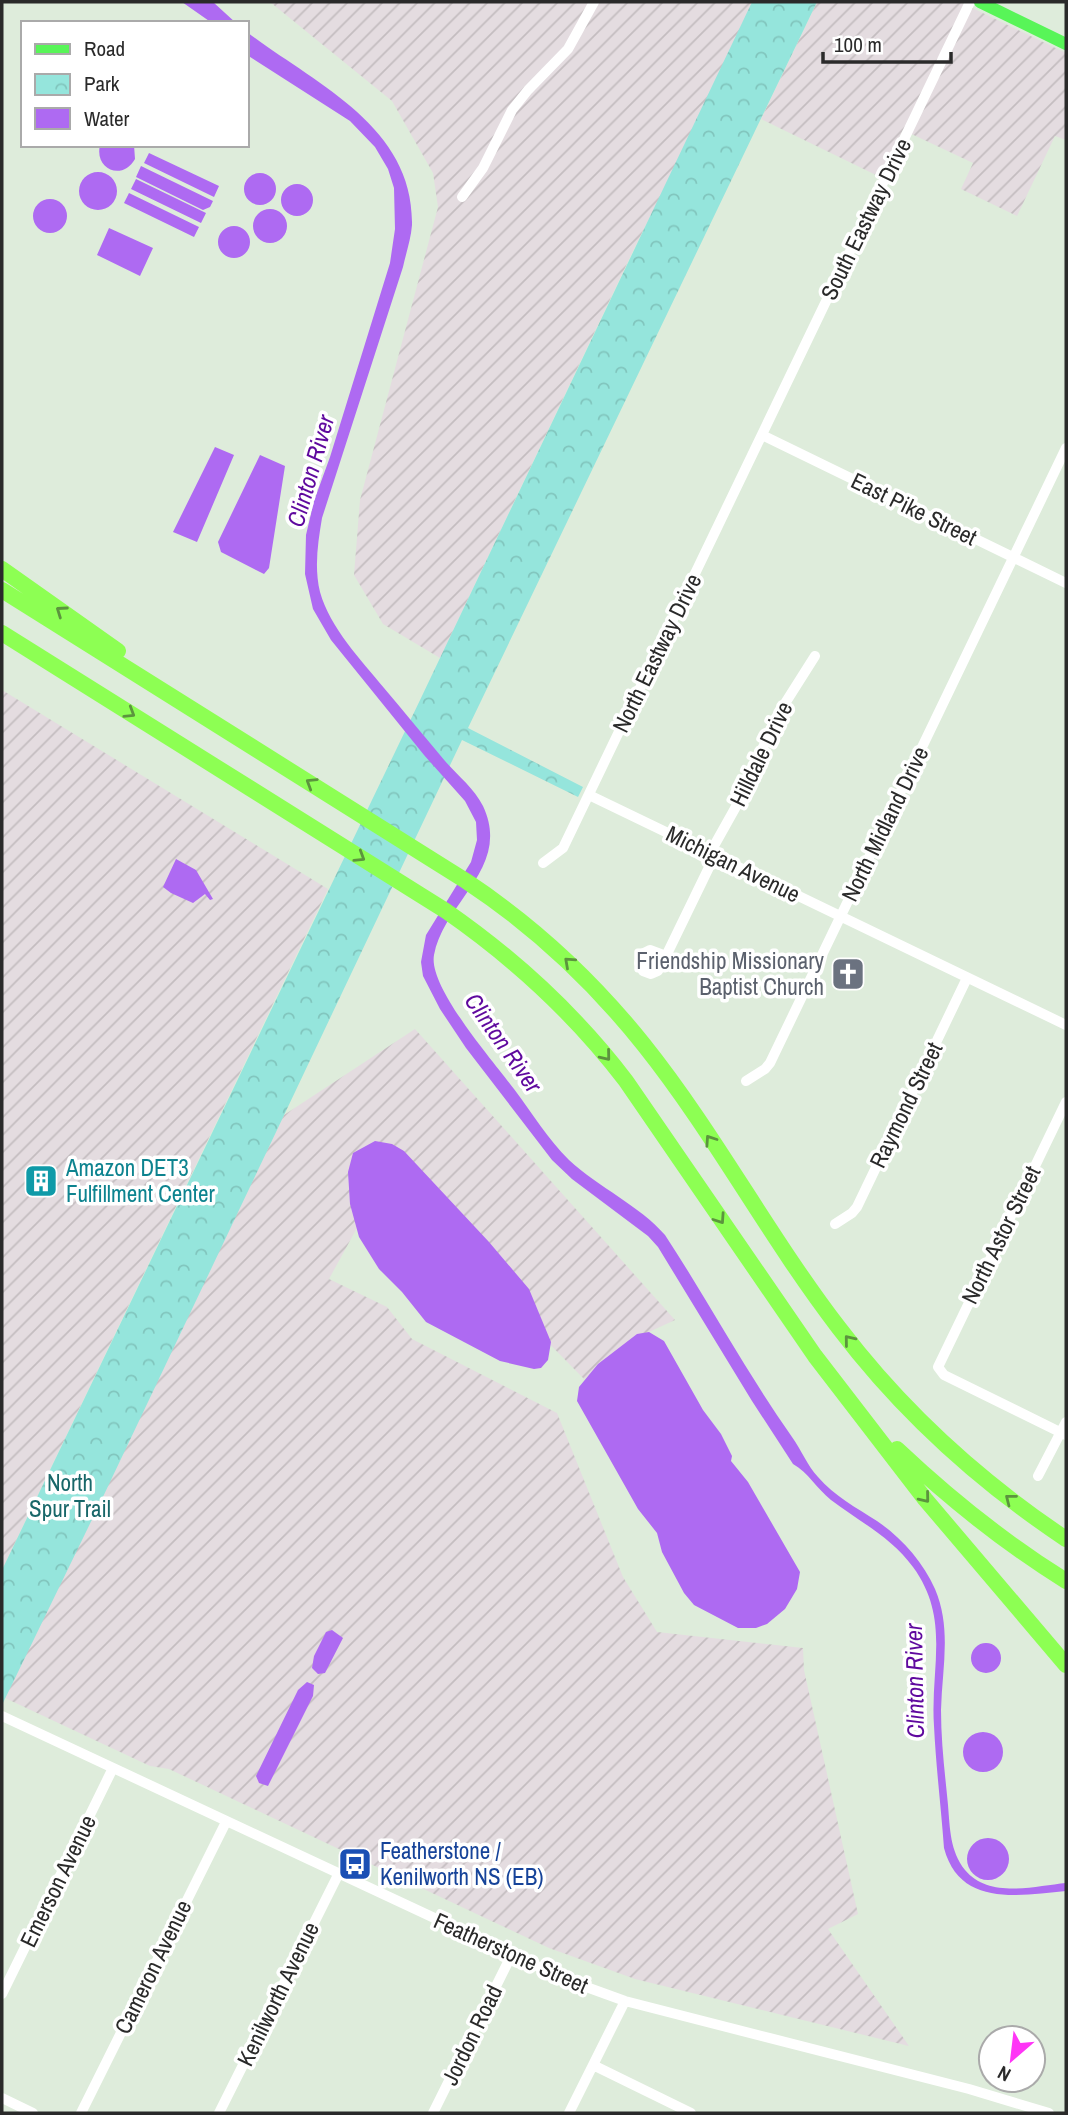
<svg xmlns="http://www.w3.org/2000/svg" width="1068" height="2115" viewBox="0 0 1068 2115" font-family="'Archivo Narrow',sans-serif">
	<style>
		.industrial { fill: url(#industrial-furrows) }
		.park { fill: url(#park-crowns) }
		.water { fill: #ae6af2 }
		.lines { fill: none; stroke-linecap: round; stroke-linejoin: round }
		.minor { stroke: #fff; stroke-width: 10 }
		.major { stroke: #58f558; stroke-width: 12 }
		.highway { stroke: #8dff53; stroke-width: 16 }
		.oneway { stroke: #5c943e }
		.labels { text-anchor: middle; stroke-width: 7; stroke-linejoin: round; paint-order: stroke }
		.street-label { font-size: 23px; fill: #2a2a2a; stroke: #fff }
		.worship-label { font-size: 23px; fill: #5b616d; stroke: #fff; text-anchor: end }
		.culture-label { font-size: 23px; fill: #0d838f; stroke: #fff; text-anchor: start }
		.park-label { font-size: 23px; fill: #186769; stroke: #fff }
		.transit-label { font-size: 23px; fill: #164399; stroke: #fff; text-anchor: start }
		.water-label { font-size: 24px; font-style: italic; fill: #5f099e; stroke: #fff }
	</style>
	<defs>
		<pattern id="industrial-furrows" width="10" height="10" patternUnits="userSpaceOnUse" patternTransform="scale(1.75)"><rect width="10" height="10" fill="#e4dce0"/><path d="M-1 1l2-2M0 10L10 0M9 11l2-2" fill="none" stroke="#c4bdc0"/></pattern>
		<pattern id="park-crowns" width="20" height="18" patternUnits="userSpaceOnUse" patternTransform="scale(1.75)"><rect width="20" height="18" fill="#95e5dc"/><path d="M2 6a3 3 0 1 1 6 0M12 15a3 3 0 1 1 6 0" fill="none" stroke="#81c5bd"/></pattern>
	</defs>
	<rect width="100%" height="100%" fill="#deecdb"/>
	<!-- industrial -->
	<path class="industrial" d="M270,2h487l-123,247 -194,409 -57,-34 -29,-49 6,-75 78,-293 -5,-34 -41,-72z
		M817,2h143l106,51v87l-11,-4 -38,80 -56,-27 12,-26 -70,-33 -23,47 -119,-58z
		M2,690l326,199 -326,681z
		M415,1029l260,291 -26,12 -65,47 -199,-202 -56,102 58,28 25,32 145,74 66,164 34,55 146,16 1,22 54,244 -30,15 81,117 -274,-67 -86,-31 -380,-179 -19,-3 -145,-68 279,-583z"/>
	<!-- park -->
	<path class="park" d="M752,2h65l-349,726 115,59 -5,10 -116,-57 -361,761 -99,204v-135l419,-872z"/>
	<!-- water -->
	<path class="water" d="M182,2h31l23,21h-24z
		M247,32c66,51 167,93 165,193 -1,14 -6,28 -9,42l-81,251c-4,24 -8,49 -2,74 10,36 41,68 64,96 21,25 41,49 61,73 13,15 29,27 38,45 29,62 -39,95 -49,149 -6,32 60,107 80,134 18,24 34,50 55,71 29,27 71,46 96,75 44,67 81,137 127,202 10,14 15,28 26,40 16,19 39,31 59,44 25,17 46,41 58,68 17,40 7,80 6,121 0,32 4,64 7,95 2,24 2,46 17,65 24,29 70,16 101,13v8c-46,4 -106,17 -122,-43 -3,-41 -8,-81 -10,-122 -4,-58 17,-107 -21,-159 -22,-30 -53,-45 -82,-67 -14,-11 -23,-28 -38,-36l-41,-63 -94,-154 -10,-11 -76,-57 -20,-19 -86,-112 -26,-39 -17,-33 -2,-14 5,-27 45,-73 6,-22 -1,-18 -11,-21 -41,-46 -93,-115 -18,-31 -8,-35 1,-39 8,-34 16,-44 60,-194 5,-34 -1,-41 -6,-19 -13,-22 -25,-26 -103,-66z
		M100,145h34l1,14c-12,22 -41,11 -35,-14z
		M149,153l70,33 -5,11 -70,-34z
		M141,166l72,35 -3,6 -7,3 -67,-33z
		M79 191a19 19 0 1 1 38 0a19 19 0 1 1-38 0Z
		M244 189a16 16 0 1 1 32 0a16 16 0 1 1-32 0Z
		M136,179l70,34 -5,10 -70,-34z
		M281 200a16 16 0 1 1 32 0a16 16 0 1 1-32 0Z
		M129,193l70,34 -5,10 -70,-34z
		M33 216a17 17 0 1 1 34 0a17 17 0 1 1-34 0Z
		M253 226a17 17 0 1 1 34 0a17 17 0 1 1-34 0Z
		M218 242a16 16 0 1 1 32 0a16 16 0 1 1-32 0Z
		M109,228l44,20 -13,28 -43,-21z
		M215,447l19,8 -37,87 -24,-10z
		M260,455l25,11 -16,102 -5,6 -43,-22 -3,-10z
		M176,859l20,11 17,29 -3,1 -5,-6 -12,9 -22,-10 -8,-6z
		M375,1141l17,3 12,7 85,91 40,47 22,53 -3,18 -7,8 -7,1 -34,-8 -74,-39 -24,-30 -23,-23 -20,-32 -9,-33 -2,-32 5,-19z
		M649,1332l15,9 39,69 18,24 11,22 -1,5 17,21 52,90 -3,17 -12,20 -18,15 -11,4h-18l-44,-23 -10,-12 -22,-41 -5,-19 -19,-24 -61,-108 2,-14 19,-23 39,-30z
		M332,1630l11,8 -18,35 -7,1 -6,-6 2,-12 12,-24z
		M971 1658a15 15 0 1 1 30 0a15 15 0 1 1-30 0Z
		M307,1682l7,3 -1,11 -45,90 -9,-3 -3,-7 42,-86z
		M963 1752a20 20 0 1 1 40 0a20 20 0 1 1-40 0Z
		M967 1859a21 21 0 1 1 42 0a21 21 0 1 1-42 0Z"/>
	<g class="lines">
		<!-- minor -->
		<path class="minor" d="M462,197l21,-29 29,-58 16,-20 40,-41 26,-47
			M762,435l304,148
			M589,795l477,230
			M710,853l28,-50 39,-87 38,-60
			M543,863l20,-15 407,-846
			M650,950l16,6 -8,15 -7,3 -8,-3 -4,-8 3,-9z
			M666,956l49,-101
			M746,1081l19,-12 5,-6 296,-615
			M1066,1102l-128,265 6,8 122,60
			M835,1224l17,-11 5,-6 110,-229
			M1038,1476l28,-54
			M2,1716l565,264 58,21 344,88 80,24
			M2,1994l111,-226
			M593,2065l98,48
			M2,2098l31,15
			M81,2113l145,-291
			M219,2113l119,-238
			M433,2113l78,-157
			M569,2113l56,-112"/>
		<!-- major -->
		<path class="major" d="M980,2l86,42"/>
		<!-- highway -->
		<path class="highway" d="M2,569l116,82
			M2,590l464,291c68,45 127,100 178,164 71,89 125,192 195,283 63,83 140,153 227,211
			M2,633l444,278c69,48 129,103 180,170l189,275 110,143 141,166
			M897,1449c53,50 108,94 169,132"/>
	</g>
	<!-- one-way arrows -->
	<defs><path id="oneway-chevron" d="M-2-3.5L2.5 0L-2 3.5" fill="none" stroke-width="1.6" stroke-linecap="round" stroke-linejoin="round" transform="scale(1.75)"/></defs>
	<g class="oneway">
		<use href="#oneway-chevron" transform="translate(61 611) rotate(-145)"/>
		<use href="#oneway-chevron" transform="translate(130 713) rotate(32)"/>
		<use href="#oneway-chevron" transform="translate(311 783) rotate(-148)"/>
		<use href="#oneway-chevron" transform="translate(360 857) rotate(32)"/>
		<use href="#oneway-chevron" transform="translate(569 962) rotate(-138)"/>
		<use href="#oneway-chevron" transform="translate(606 1056) rotate(51)"/>
		<use href="#oneway-chevron" transform="translate(710 1140) rotate(-124)"/>
		<use href="#oneway-chevron" transform="translate(720 1219) rotate(56)"/>
		<use href="#oneway-chevron" transform="translate(849 1340) rotate(-129)"/>
		<use href="#oneway-chevron" transform="translate(925 1498) rotate(51)"/>
		<use href="#oneway-chevron" transform="translate(1010 1499) rotate(-142)"/>
	</g>
	<!-- icons -->
	<defs>
		<symbol id="church-square" viewBox="-11 -11 22 22"><rect x="-9" y="-9" width="18" height="18" rx="4" fill="#6b7280" stroke="#fff"/><path d="M-1.2-6h2.4v3.5h3.3v2.4h-3.3V6h-2.4V-.1h-3.3v-2.4h3.3Z" fill="#fff"/></symbol>
		<symbol id="building-square" viewBox="-11 -11 22 22"><rect x="-9" y="-9" width="18" height="18" rx="4" fill="#0f9aa8" stroke="#fff"/><path d="M-4-6H4V6H1V3H-1V6H-4ZM-2.5-4.3h1.7v1.8h-1.7ZM.8-4.3h1.7v1.8H.8ZM-2.5-1h1.7V.8h-1.7ZM.8-1h1.7V.8H.8Z" fill="#fff"/></symbol>
		<symbol id="bus-square" viewBox="-11 -11 22 22"><rect x="-9" y="-9" width="18" height="18" rx="4" fill="#1a4fb4" stroke="#fff"/><path d="M-5-6H5V4H4V6H2V4H-2V6H-4V4H-5ZM-3.5-4V0h7V-4ZM-3.5 1.2v1.5H-2V1.2ZM2 1.2v1.5H3.5V1.2Z" fill="#fff"/></symbol>
	</defs>
	<g fill-rule="evenodd">
		<use href="#church-square" x="829" y="955" width="38" height="38"/>
		<use href="#building-square" x="22" y="1162" width="38" height="38"/>
		<use href="#bus-square" x="336" y="1845" width="38" height="38"/>
	</g>
	<g class="labels">
		<!-- street labels -->
		<g class="street-label">
			<text transform="translate(866 219) rotate(-64)" y="8">South Eastway Drive</text>
			<text transform="translate(914 509) rotate(26)" y="8">East Pike Street</text>
			<text transform="translate(657 653) rotate(-64)" y="8">North Eastway Drive</text>
			<text transform="translate(761 754) rotate(-64)" y="8">Hilldale Drive</text>
			<text transform="translate(885 824) rotate(-64)" y="8">North Midland Drive</text>
			<text transform="translate(733 864) rotate(26)" y="8">Michigan Avenue</text>
			<text transform="translate(906 1105) rotate(-64)" y="8">Raymond Street</text>
			<text transform="translate(1001 1235) rotate(-64)" y="8">North Astor Street</text>
			<text transform="translate(58 1881) rotate(-64)" y="8">Emerson Avenue</text>
			<text transform="translate(511 1953) rotate(24)" y="8">Featherstone Street</text>
			<text transform="translate(153 1967) rotate(-64)" y="8">Cameron Avenue</text>
			<text transform="translate(278 1994) rotate(-64)" y="8">Kenilworth Avenue</text>
			<text transform="translate(472 2035) rotate(-64)" y="8">Jordon Road</text>
		</g>
		<!-- worship labels -->
		<g class="worship-label">
			<text x="824" y="969">Friendship Missionary<tspan x="824" dy="26">Baptist Church</tspan></text>
		</g>
		<!-- culture labels -->
		<g class="culture-label">
			<text x="66" y="1176">Amazon DET3<tspan x="66" dy="26">Fulfillment Center</tspan></text>
		</g>
		<!-- park labels -->
		<g class="park-label">
			<text x="70" y="1491">North<tspan x="70" dy="26">Spur Trail</tspan></text>
		</g>
		<!-- transit labels -->
		<g class="transit-label">
			<text x="380" y="1859">Featherstone /<tspan x="380" dy="26">Kenilworth NS (EB)</tspan></text>
		</g>
		<!-- water labels -->
		<g class="water-label">
			<text transform="translate(311 471) rotate(-74)" y="8">Clinton River</text>
			<text transform="translate(503 1043) rotate(55)" y="8">Clinton River</text>
			<text transform="translate(915 1681) rotate(-91)" y="8">Clinton River</text>
		</g>
	</g>
	<!-- border -->
	<rect width="1068" height="2115" fill="none" stroke="#2a2a2a" stroke-width="7"/>
	<!-- legend -->
	<rect x="21" y="21" width="228" height="126" fill="#ffffff" stroke="#aaaaaa" stroke-width="2"/>
	<rect x="35" y="44" width="35" height="10" fill="#58f558" stroke="#aaaaaa" stroke-width="2"/>
	<text x="84" y="56" font-size="21" fill="#2a2a2a">Road</text>
	<rect x="35" y="74" width="35" height="21" fill="url(#park-crowns)" stroke="#aaaaaa" stroke-width="2"/>
	<text x="84" y="91" font-size="21" fill="#2a2a2a">Park</text>
	<rect x="35" y="108" width="35" height="21" fill="#ae6af2" stroke="#aaaaaa" stroke-width="2"/>
	<text x="84" y="126" font-size="21" fill="#2a2a2a">Water</text>
	<!-- north arrow -->
	<g transform="translate(1012 2059) rotate(208)"><circle r="33" fill="#ffffff" stroke="#aaaaaa" stroke-width="2"/>
	<path d="M0-5L12 26L0 18L-12 26Z" fill="#ff35f6"/>
	<text y="-10" font-size="19" font-weight="bold" text-anchor="middle" fill="#2a2a2a">N</text>
	</g>
	<!-- scale -->
	<path d="M823 52v10h128v-10" fill="none" stroke="#2a2a2a" stroke-width="3.5"/>
	<text x="834" y="52" font-size="21" fill="#2a2a2a" stroke="#ffffff" stroke-width="5" paint-order="stroke">100 m</text>
</svg>
